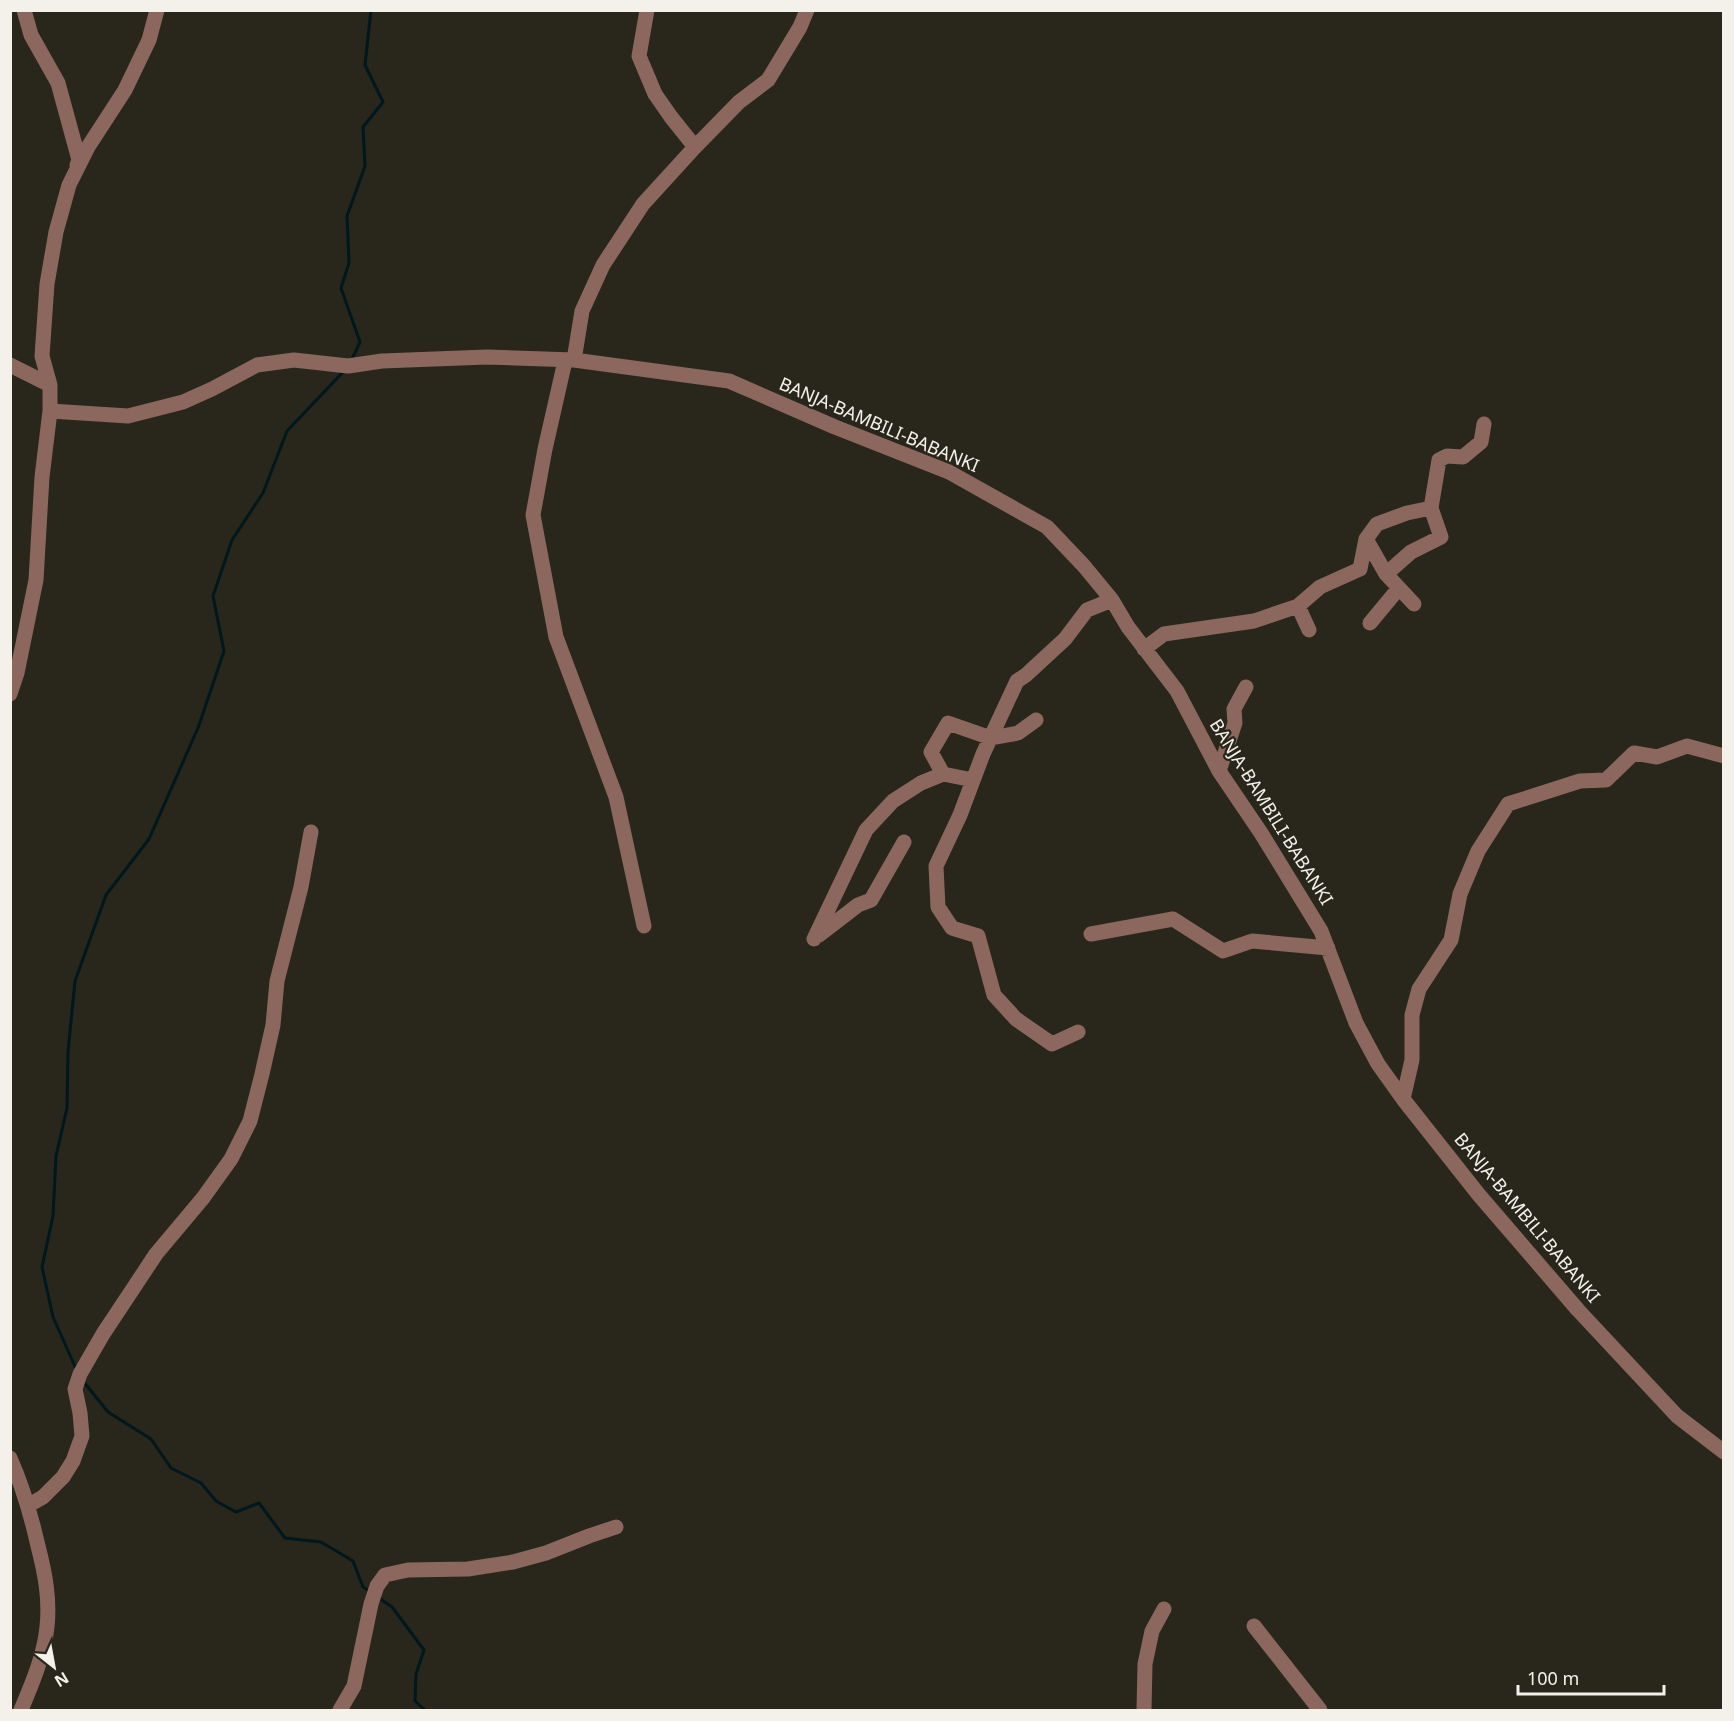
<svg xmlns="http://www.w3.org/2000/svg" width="1734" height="1721" viewBox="0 0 1734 1721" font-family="'Noto Sans',sans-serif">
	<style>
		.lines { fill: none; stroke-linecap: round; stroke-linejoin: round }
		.stream { stroke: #00181d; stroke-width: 3 }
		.minor { stroke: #8b675d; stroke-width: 15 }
		.labels { text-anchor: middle; stroke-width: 4.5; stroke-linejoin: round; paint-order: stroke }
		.street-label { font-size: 18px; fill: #f3f1ea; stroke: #29261b }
	</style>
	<rect width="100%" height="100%" fill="#29261b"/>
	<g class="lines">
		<!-- stream -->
		<path class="stream" d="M352,359l8,-17 -19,-54 8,-25 -2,-47 18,-50 -2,-39 20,-25 -18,-37 6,-55
			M77,1371l-24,-54 -11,-50 11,-51 3,-60 11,-48 1,-56 7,-71 31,-86 43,-56 49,-111 26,-77 -11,-55 19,-56 31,-47 24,-62 58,-61
			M83,1381l25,31 43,27 20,29 30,15 15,18 20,11 23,-9 26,35 36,4 32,19 10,26 8,5
			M379,1598l13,9 32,43 -8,24 -1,27 10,9"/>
		<!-- minor -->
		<path class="minor" d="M24,10l7,25 27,48 21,77 -2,5
			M647,10l-8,46 16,38 16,23 24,30
			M574,360l8,-49 21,-46 40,-61 52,-57 44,-45 29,-22 32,-53 7,-17
			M565,361l-20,88 -12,66 23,122 60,160 28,129
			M10,365l40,20
			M50,411v-26l-8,-29 5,-72 9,-52 13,-47 19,-38 37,-57 24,-50 8,-30
			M1431,508l8,-48 8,-4 16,1 18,-15 3,-18
			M1366,539l11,-15 30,-11 24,-5 10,29 -30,15 -25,22
			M1298,606l22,-19 40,-18 6,-30 20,35 28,30
			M1370,623l29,-35
			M1144,649l20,-15 90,-13 44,-15 11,24
			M10,694l7,-21 19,-93 6,-103 8,-66 78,5 55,-14 29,-13 45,-24 37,-5 54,6 34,-5 105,-4 87,3 155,21 106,46 114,45 98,55 37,39 28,34 16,27 49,64 42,80 42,62 60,98 35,92 22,41 25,35 76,96 99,115 99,106 47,36
			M1219,771l16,-48 -1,-14 12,-22
			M973,780l-30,-6 -12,-22 17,-29 43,15 27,-5 18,-13
			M1091,934l82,-15 50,32 29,-10 76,7
			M819,935l39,-30 13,-5 33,-58
			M814,939l52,-109 27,-29 28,-18 22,-9
			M1078,1032l-26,12 -36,-25 -22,-24 -16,-59 -26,-8 -14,-21 -2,-41 24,-51 23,-61 34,-73 9,-6 39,-36 22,-29 25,-10
			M1403,1099l9,-39v-45l7,-26 32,-49 9,-46 18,-43 30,-47 72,-23 26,-1 28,-27 23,4 30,-11 37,10
			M10,1458c13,29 21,57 28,88 7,27 12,53 9,81 -3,29 -15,57 -26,83
			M29,1505l14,-8 20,-20 10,-16 9,-25 -2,-23 -5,-24 5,-15 23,-40 53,-80 47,-56 28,-39 19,-38 12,-47 11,-49 4,-44 24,-94 10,-55
			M1254,1626l66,84
			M340,1710l14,-24 17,-82 6,-18 8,-11 23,-5 60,-1 45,-7 33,-9 43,-17 27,-9
			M1144,1710l1,-46 7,-33 12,-22"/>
	</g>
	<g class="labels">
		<!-- street labels -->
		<g class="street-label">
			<text transform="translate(879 425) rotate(23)" y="6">BANJA-BAMBILI-BABANKI</text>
			<text transform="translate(1271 812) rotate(58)" y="6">BANJA-BAMBILI-BABANKI</text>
			<text transform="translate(1527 1218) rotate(50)" y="6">BANJA-BAMBILI-BABANKI</text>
		</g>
	</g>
	<!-- border -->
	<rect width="1734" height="1721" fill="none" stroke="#f3f1ea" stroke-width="24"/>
	<!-- north arrow -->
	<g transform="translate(54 1667) rotate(149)" stroke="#29261b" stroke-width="4.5" paint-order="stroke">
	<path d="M0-4.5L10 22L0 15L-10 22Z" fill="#f3f1ea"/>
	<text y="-9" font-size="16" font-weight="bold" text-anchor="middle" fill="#f3f1ea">N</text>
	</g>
	<!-- scale -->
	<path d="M1518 1685v9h146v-9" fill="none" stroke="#f3f1ea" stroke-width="3"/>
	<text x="1527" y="1685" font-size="18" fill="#f3f1ea" stroke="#29261b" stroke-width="4.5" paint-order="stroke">100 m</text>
</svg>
